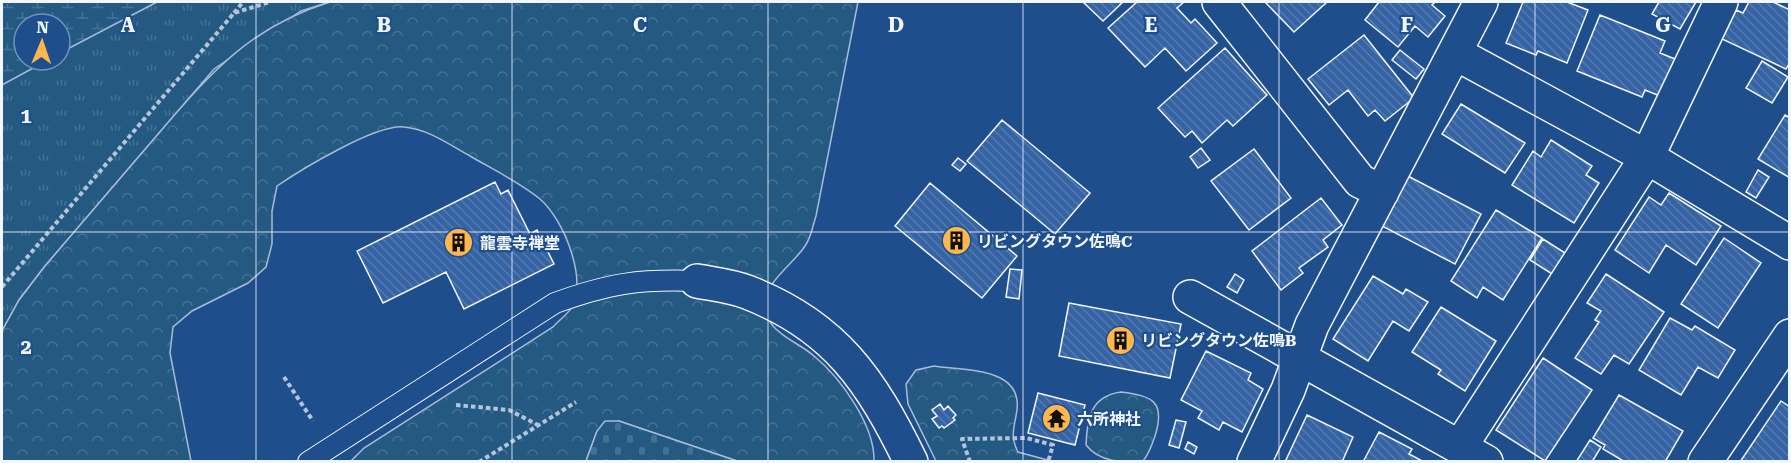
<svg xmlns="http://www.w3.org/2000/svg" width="1791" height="463" viewBox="0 0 1791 463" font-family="'Roboto Serif','Noto Sans JP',serif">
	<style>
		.grass { fill: url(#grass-tufts); stroke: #a8bbd7; stroke-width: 1.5; fill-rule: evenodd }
		.forest { fill: url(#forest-crowns); stroke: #a8bbd7; stroke-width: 1.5 }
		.wetland { fill: url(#wetland-marsh); stroke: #a8bbd7; stroke-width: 1.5 }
		.cemetery { fill: url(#cemetery-stones); stroke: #a8bbd7; stroke-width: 1.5 }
		.building { fill: url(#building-back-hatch); stroke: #f2f6ff; stroke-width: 1.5 }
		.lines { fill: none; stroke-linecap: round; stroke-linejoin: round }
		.lane-casing { stroke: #f2f6ff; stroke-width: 22 }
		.street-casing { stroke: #f2f6ff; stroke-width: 36 }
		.path { stroke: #b3c4dc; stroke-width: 4; stroke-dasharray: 4.5 3; stroke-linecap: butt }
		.lane { stroke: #1f4e8c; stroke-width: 20 }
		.street { stroke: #1f4e8c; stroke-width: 33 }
		.grid { fill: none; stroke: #f2f6ff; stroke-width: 1.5; stroke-opacity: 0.55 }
		.labels { text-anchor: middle; stroke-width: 4.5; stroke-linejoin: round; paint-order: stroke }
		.poi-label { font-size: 16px; font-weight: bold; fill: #f2f6ff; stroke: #1f4e8c; text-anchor: start }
		.grid-label { font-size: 20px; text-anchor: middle; font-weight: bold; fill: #f2f6ff; stroke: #1f4e8c; stroke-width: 4.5; stroke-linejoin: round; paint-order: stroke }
	</style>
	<defs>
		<pattern id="grass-tufts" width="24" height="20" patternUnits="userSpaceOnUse" patternTransform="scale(1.5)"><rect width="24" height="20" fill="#245a82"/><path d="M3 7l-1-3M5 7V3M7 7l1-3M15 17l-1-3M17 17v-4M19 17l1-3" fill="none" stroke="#447295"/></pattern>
		<pattern id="forest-crowns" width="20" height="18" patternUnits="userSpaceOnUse" patternTransform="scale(1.5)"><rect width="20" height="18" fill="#245a82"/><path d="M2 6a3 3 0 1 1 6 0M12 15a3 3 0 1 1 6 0" fill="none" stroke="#447295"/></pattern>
		<pattern id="wetland-marsh" width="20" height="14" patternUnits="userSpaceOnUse" patternTransform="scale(1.5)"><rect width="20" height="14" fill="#245a82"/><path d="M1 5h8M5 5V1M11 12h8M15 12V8" fill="none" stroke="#447295"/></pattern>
		<pattern id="cemetery-stones" width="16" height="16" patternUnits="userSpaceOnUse" patternTransform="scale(1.5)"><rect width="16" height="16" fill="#245a82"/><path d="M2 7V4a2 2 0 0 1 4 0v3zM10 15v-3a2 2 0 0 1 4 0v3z" fill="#447295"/></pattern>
		<pattern id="building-back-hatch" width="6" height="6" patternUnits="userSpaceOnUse" patternTransform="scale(1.5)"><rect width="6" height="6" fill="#3563a3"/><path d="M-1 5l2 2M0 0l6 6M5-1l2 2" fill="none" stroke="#537ab1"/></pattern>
	</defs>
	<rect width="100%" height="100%" fill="#1f4e8c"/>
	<!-- grass -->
	<path class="grass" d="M2,2h328l-29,9 -87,58 -169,197 -26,34 -17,31zM24,24h36v36h-36z"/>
	<!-- forest -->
	<path class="forest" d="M330,2h528l-42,214c-3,9 -5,22 -11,30 -11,17 -37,34 -40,55 -2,11 2,17 8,25 11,13 29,19 41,30 27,22 61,70 60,105h-137l-118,-40 -22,10 -11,30h-235l13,-13 189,-121c5,-6 15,-13 19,-20 15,-29 -8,-87 -32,-108 -21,-17 -46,-29 -70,-43 -20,-11 -42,-27 -66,-29 -28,-3 -102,42 -127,59l-5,25v33l-6,23 -18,16 -56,28 -19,16 -3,26 21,108 -189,1v-131l17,-31 26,-34c34,-40 68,-79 102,-119 57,-66 96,-118 183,-145z
		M934,366c34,5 93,1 82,50 -3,14 -5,23 2,36l33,9h-115l-28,-57 -2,-20 10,-14z
		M1121,392c31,4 45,9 34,44 -3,9 -6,18 -12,25 -21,1 -43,2 -57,-16 1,-27 5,-49 35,-53z"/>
	<!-- wetland -->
	<path class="wetland" d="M2,2h155l-97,51v-29h-36v36h24l-46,25z"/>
	<!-- cemetery -->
	<path class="cemetery" d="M605,421h14l118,40h-151l11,-30z"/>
	<!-- building -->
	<path class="building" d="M1083,2h40l-20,19z
		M1137,2h47l-7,6 14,15 4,-4 22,24 -31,28 -21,-23 -20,19 -37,-39z
		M1265,2h62l-33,30z
		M1379,2h56l-3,3 13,11 -17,21 -13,-11 -17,21 -33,-27z
		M1523,2h44l21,8 -21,53 -29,-12 -2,4 -30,-12z
		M1659,2h37l-16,27 -28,-15z
		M1749,2h24l17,8v52l-4,7 -64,-30 14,-29 7,3z
		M1600,15l65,26 -5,12 15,6 -15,37 -15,-6 -3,7 -65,-26z
		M1364,35l50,63 -29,23 -10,-11 -7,6 -20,-26 -19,15 -21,-26z
		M1225,48l42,47 -34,31 -6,-6 -25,23 -10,-12 -7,6 -27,-29z
		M1400,50l24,19 -8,10 -24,-19z
		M1762,61l26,16 -16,26 -26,-15z
		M1461,104l64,39 -20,30 -63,-39z
		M1785,115l5,3v60l-32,-19z
		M1002,120l88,73 -35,41 -88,-73z
		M1551,140l41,26 -6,9 13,8 -25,40 -62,-38 21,-34 8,6z
		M1201,148l9,12 -12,8 -8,-11z
		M1254,149l37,49 -42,32 -38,-49z
		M958,158l8,6 -6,7 -8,-6z
		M1758,170l11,7 -13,21 -10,-6z
		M1404,174l77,40 -26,50 -73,-38z
		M495,182l6,12 7,-4 22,44 7,-4 17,34 -90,45 -18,-37 -63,31 -26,-52z
		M930,183l87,73 -35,42 -87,-72z
		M1669,193l52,33 -25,39 -30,-20 -17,28 -34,-23 34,-53 12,8z
		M1321,198l21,27 -19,15 5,7 -29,21 4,5 -22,17 -29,-39z
		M1496,210l46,28 -39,62 -20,-13 -6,11 -26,-17z
		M1724,238l37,25 -43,65 -37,-24z
		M1543,239l22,14 -13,21 -22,-14z
		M1010,269l12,1 -3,29 -13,-2z
		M1235,274l9,6 -7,13 -10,-6z
		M1606,274l58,38 -35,52 -15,-9 -13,19 -26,-16 24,-36 -4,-2 6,-9 -14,-8z
		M1373,276l30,18 3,-5 22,13 -19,29 -16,-10 -25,40 -35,-22z
		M1069,303l112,21 -11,54 -111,-22z
		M1441,307l55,34 -31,50 -27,-17 3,-4 -29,-18z
		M1670,318l22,12 3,-4 40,24 -17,28 -20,-11 -17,28 -42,-25z
		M1206,351l45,22 -3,7 15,9 -21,43 -19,-10 -4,8 -21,-12 4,-7 -21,-11z
		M1543,358l49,32 -47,71 -49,-31z
		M1038,393l47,12 -10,40 -47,-12z
		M1619,395l64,36 -18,31h-40l-22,-13 2,-4 -12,-7z
		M1781,401l9,6v55h-50z
		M940,404l4,6 4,-4 8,9 -3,3 2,2 -11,8 -2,-2 -3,2 -7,-9 5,-3 -5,-6z
		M1307,415l46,22 -11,25h-57z
		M1176,420l10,2 -7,26 -10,-3z
		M1379,432l33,17 -3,5 15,8h-61z
		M1590,440l11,7 -9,15h-16z
		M1188,442l9,5 -3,7 -9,-5z"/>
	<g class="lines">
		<defs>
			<path id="lane" d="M308,462l247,-159c55,-20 84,-24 142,-22"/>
			<path id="street" d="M1219,2l141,179 22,11
				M1455,53l192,104 143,86
				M697,281c16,3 34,5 50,11 88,34 124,88 164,170
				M1190,297l296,165
				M1460,447l187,-290 74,-155
				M1254,462l34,-72 24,-65 169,-323
				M1705,462l85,-126"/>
		</defs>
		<!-- lane casing -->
		<use href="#lane" class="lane-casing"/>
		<!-- street casing -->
		<use href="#street" class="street-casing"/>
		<!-- path -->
		<path class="path" d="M234,13l9,-11
			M2,287l232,-274 36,-11
			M284,377l29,44
			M456,405l53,5 29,15
			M479,462l97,-60
			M970,462l-8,-23 64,-1 27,7 -5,17"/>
		<!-- lane -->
		<use href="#lane" class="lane"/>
		<!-- street -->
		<use href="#street" class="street"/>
	</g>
	<!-- grid -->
	<path class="grid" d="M256,2v460M512,2v460M768,2v460M1023,2v460M1279,2v460M1535,2v460M2,232h1788"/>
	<!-- icons -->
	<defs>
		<symbol id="building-disc" viewBox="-11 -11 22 22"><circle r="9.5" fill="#ffb74d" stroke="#1f4e8c"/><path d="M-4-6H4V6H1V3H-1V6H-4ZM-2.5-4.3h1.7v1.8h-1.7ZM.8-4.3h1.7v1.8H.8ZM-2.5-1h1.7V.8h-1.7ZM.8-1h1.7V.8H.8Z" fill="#111"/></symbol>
		<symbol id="temple-disc" viewBox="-11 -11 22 22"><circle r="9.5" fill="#ffb74d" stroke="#1f4e8c"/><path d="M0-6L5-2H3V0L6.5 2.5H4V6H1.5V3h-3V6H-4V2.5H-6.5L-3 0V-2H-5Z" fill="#111"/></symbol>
	</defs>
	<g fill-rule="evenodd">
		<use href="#building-disc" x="940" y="224" width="33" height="33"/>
		<use href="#building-disc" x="442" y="226" width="33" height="33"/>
		<use href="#building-disc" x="1104" y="324" width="33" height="33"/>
		<use href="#temple-disc" x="1040" y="402" width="33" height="33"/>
	</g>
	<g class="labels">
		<!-- poi labels -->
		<g class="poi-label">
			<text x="977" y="247">リビングタウン佐鳴C</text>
			<text x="480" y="249">龍雲寺禅堂</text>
			<text x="1141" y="346">リビングタウン佐鳴B</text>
			<text x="1077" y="425">六所神社</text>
		</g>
	</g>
	<g class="grid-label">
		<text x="128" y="32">A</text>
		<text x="384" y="32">B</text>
		<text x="640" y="32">C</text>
		<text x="896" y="32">D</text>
		<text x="1151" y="32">E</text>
		<text x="1407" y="32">F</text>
		<text x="1663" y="32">G</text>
		<text x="26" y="123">1</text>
		<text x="26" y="354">2</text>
	</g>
	<!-- border -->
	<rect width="1791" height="463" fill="none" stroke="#f2f6ff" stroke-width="6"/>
	<!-- north arrow -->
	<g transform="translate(42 42) rotate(2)"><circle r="28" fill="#1f4e8c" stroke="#7391ba" stroke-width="1.5"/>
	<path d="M0-4.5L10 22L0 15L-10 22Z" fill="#ffb74d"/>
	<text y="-9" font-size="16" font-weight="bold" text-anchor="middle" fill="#f2f6ff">N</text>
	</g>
</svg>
